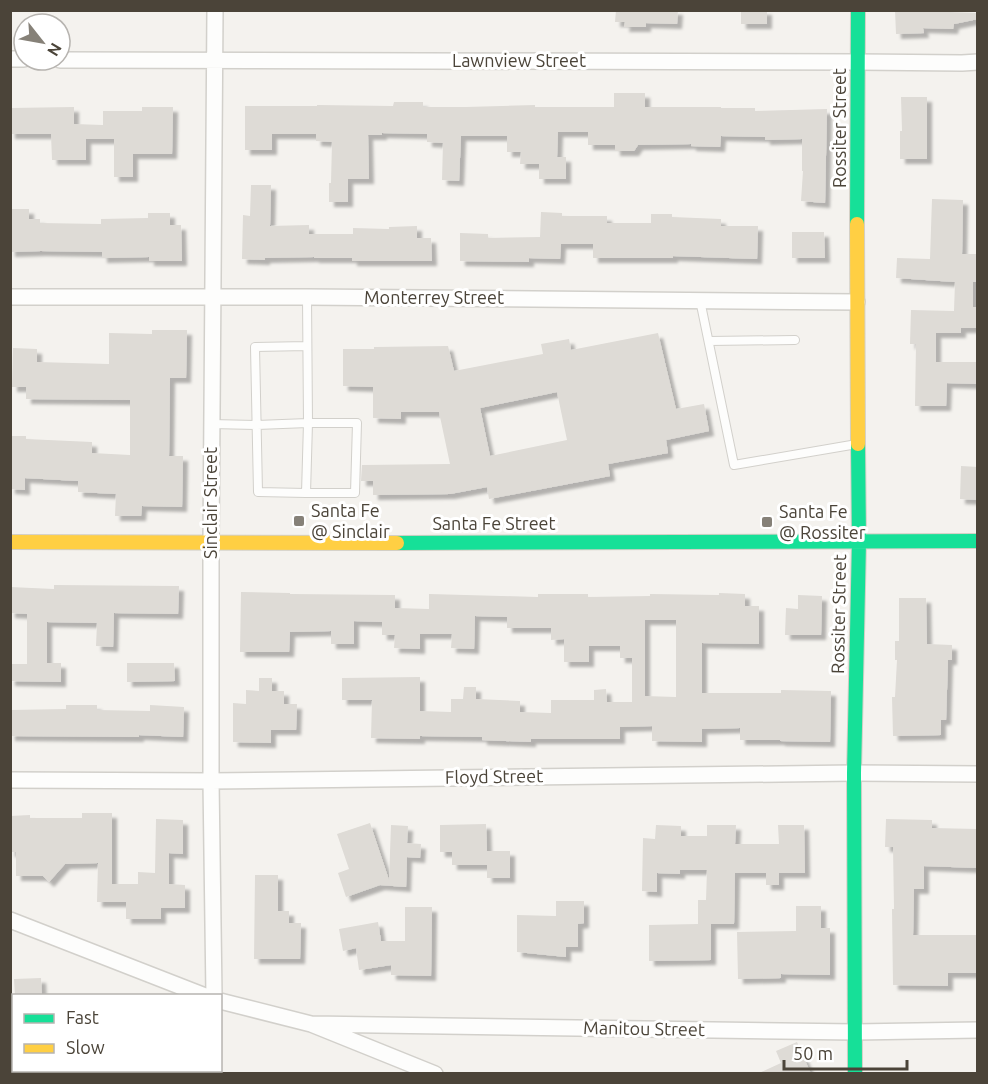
<svg xmlns="http://www.w3.org/2000/svg" width="988" height="1084" viewBox="0 0 988 1084" font-family="Ubuntu,sans-serif">
	<style>
		.building { fill: #dedbd6; fill-rule: evenodd; filter: url(#shadow) }
		.lines { fill: none; stroke-linecap: round; stroke-linejoin: round }
		.lane-casing { stroke: #d2d0cb; stroke-width: 10 }
		.street-casing { stroke: #d2d0cb; stroke-width: 18 }
		.fast-casing { stroke: #d3cfc5; stroke-width: 16 }
		.slow-casing { stroke: #d3cfc5; stroke-width: 16 }
		.lane { stroke: #fdfdfc; stroke-width: 8 }
		.street { stroke: #fdfdfc; stroke-width: 15 }
		.fast { stroke: #16e098; stroke-width: 14 }
		.slow { stroke: #ffcf43; stroke-width: 14 }
		.poi-dot { fill: #868178; stroke: #fff; stroke-width: 2 }
		.labels { text-anchor: middle; stroke-width: 6; stroke-linejoin: round; paint-order: stroke }
		.street-label { font-size: 18px; fill: #4b4439; stroke: #fff }
		.poi-label { font-size: 18px; fill: #4b4439; stroke: #fff; text-anchor: start }
	</style>
	<defs>
		<filter id="shadow"><feDropShadow dx="5" dy="5" stdDeviation="1.5" flood-color="#0004"/></filter>
	</defs>
	<rect width="100%" height="100%" fill="#f4f2ee"/>
	<!-- building -->
	<path class="building" d="M616,10h62l-1,14 -31,-1v4h-22l1,-5h-10z
		M741,10h26v14h-26z
		M895,10l83,3v6l-24,5 -1,5 -30,-1 1,5 -28,1z
		M614,93h31v14h76v1h34v3l72,-2 -2,94 -24,-2 2,-30h-1v-32l-37,1v-3l-44,-1 -1,11 -29,-1v-2l-53,1 -4,6h-19v-6h-27v-13h-30l-1,25h9v22h-27v-15h-19l1,-12h-14v-16h-46l-2,45 -17,-1 1,-37 -16,-1v-8l-45,-1v2h-14l1,44h-21v23h-19v-19h2l1,-41 -16,-1v-7h-44v16h-27v-44h72v-1l76,1 1,-4h29v5h42l70,-2v2h79z
		M901,97h26v62h-27v-28h2z
		M74,107v17l29,1v-14h39v-4h31l-1,47h-39v23h-19v-38h-28v21h-34l-1,-26h-41v-26z
		M251,185h20l-1,41 39,-1v9h44v-6l36,1v-2l28,-1v12h14l1,23h-80v-3h-38v-1l-49,1v2l-23,-1 1,-44 7,1z
		M932,199l31,1 -1,54h16v28h-5v25h5v21h-17v5h-25v29h42v22l-31,-1 -1,23h-31l1,-62h-6l1,-34 43,1 1,-29 -59,-4 1,-20 33,1z
		M10,209h19v10h11v4l61,1v-5l47,-1v-5h22v12h11l1,36h-33v-4l-47,1v-6l-61,-1 -31,1z
		M541,212l21,1v3h45v7h44v-9h21v3l49,2v7h37l-1,33 -84,-3v2h-80v-14h-32l-1,15 -31,-1v4l-69,-1v-28l28,1v4l52,-1z
		M792,232h32l1,26h-33z
		M152,330h35l-1,48h-16l-1,78h14l-1,51 -40,-1 -1,10h-26l1,-22 -38,-2v-11l-53,-3v12l-15,-1v-53h16v3l66,3v11l38,2v-55l-104,-1v-12h-14l1,-39 24,1v13l72,2v-31l43,1z
		M658,333l18,76 28,-5 5,27 -43,9 2,13 -60,11 2,12 -121,23 -2,-12 -37,7 -77,1v-14h-12l1,-16 88,-1 -11,-52h-38v7l-28,-1v-31l-30,-1v-37h31v-2l74,-1 6,25 89,-17 -2,-10 28,-5 2,11zM557,392l10,48 -77,16 -10,-48z
		M961,466l17,1v33l-18,-1z
		M54,585l125,1 -1,28 -64,-1 -1,34 -17,-1 1,-23 -50,-1v41h14v19l-51,-1v-17h17v-50l-17,-1v-26l44,2z
		M241,592l49,1v1l105,1v13l34,1v-15l109,3v-3h50v3l62,-1v-2l69,1v-2l26,1v12h14v38l-57,-1v50h79v-3l50,1 -1,51 -50,-1v-1h-40v-12l-38,1v13l-50,-1v-15l-32,1v12h-89v3l-49,-2v-3l-62,-1v3l-49,-1 1,-38h-30v-22l78,-1v34l31,1v-13h12l1,-12h12v12l44,2v11l31,1v-13h43v-10l12,-1 1,13h25v-44h-12v-12h-31v16h-25v-23l-13,1v-12h-44v-11l-32,-1 -1,33 -23,-1 1,-14h-32v15l-26,-1 1,-13h-13v-13l-28,-1v23h-23v-13l-41,1 -1,20h-49zM645,620h31v77l-31,-1z
		M798,595l24,1 -1,39h-36l1,-27 12,1z
		M899,598h27l1,46 25,1v15h-4l-2,60h-5v15l-48,1 -1,-39h3l2,-37h-2v-19h4z
		M127,663h47l1,18 -48,1z
		M259,678h13v13h12v13h13l-1,26h-25v13l-38,-1v-39l13,1v-14l13,1z
		M66,705h31v5l53,1v-6l34,2 -1,30 -44,-2v2l-129,-1v-26l56,-1z
		M82,813h30v71h26v-12l17,1 1,-54 27,1v34l-14,-1v31l16,1v23h-24v11h-35v-17h-29l1,-39 -33,1 -16,18 -6,-6h-27v-24h-6v-36l20,-1v3h52z
		M886,819l46,1v8l46,1v39l-54,-2v23h-10l-1,46h65v38h-30v13l-55,-1 -1,-76h2l-1,-62h-8z
		M370,823l19,57 2,-55 17,1 -1,17 14,1 -1,14 -13,-1 -1,30 -26,-2 -34,12 -8,-24 11,-4 -12,-35z
		M486,824l1,27h23v27h-23v-13h-35v-13h-12v-27z
		M656,825l25,1v10h26v-11h29l-1,19h44l-1,-19h26l1,48h-26v12h-13v-12h-31l-1,51h-23v36l-62,1v-36l49,-1v-24h8l1,-30h-27v4l-23,-1v19l-15,-1 1,-53 12,1z
		M255,875h23v36h11v12h12l-1,36h-46z
		M556,901h28v22l-6,1v23h-12v10l-49,-5v-37l39,1z
		M796,906h25v22h9v47l-49,-1v4l-43,1 -1,-47 59,-1z
		M405,907h27l-1,69 -40,-1v-10l-32,5 -3,-22 -13,3 -4,-22 39,-7 3,19h24z
		M41,978l1,18h-27l-1,-17z
		M797,1042l14,32h-54l24,-11 -5,-12z"/>
	<g class="lines">
		<defs>
			<path id="lane" d="M700,300l34,165 123,-21
				M709,341l86,-1
				M308,423h49l-2,70h-49z
				M211,424l46,1 51,-2 -1,-126
				M306,493l-48,-1 -3,-145 52,-1"/>
			<path id="street" d="M10,59h14
				M60,60l798,2 104,1 16,-1
				M10,297h297l550,5
				M10,780l201,1 643,-8 124,1
				M10,920l195,76
				M214,996l-3,-215v-238l4,-533
				M220,1001l91,23 124,50
				M311,1024l544,8 123,-2
				M213,1074v-4"/>
			<path id="fast" d="M857,224l1,-214
				M397,543l581,-2
				M855,1074l-1,-301 5,-232 -1,-97"/>
			<path id="slow" d="M857,224l1,220
				M10,542l387,1"/>
		</defs>
		<!-- lane casing -->
		<use href="#lane" class="lane-casing"/>
		<!-- street casing -->
		<use href="#street" class="street-casing"/>
		<!-- fast casing -->
		<use href="#fast" class="fast-casing"/>
		<!-- slow casing -->
		<use href="#slow" class="slow-casing"/>
		<!-- lane -->
		<use href="#lane" class="lane"/>
		<!-- street -->
		<use href="#street" class="street"/>
		<!-- fast -->
		<use href="#fast" class="fast"/>
		<!-- slow -->
		<use href="#slow" class="slow"/>
	</g>
	<!-- markers -->
	<g class="poi-dot">
		<rect x="293" y="515" width="12" height="12" rx="3"/>
		<rect x="761" y="516" width="12" height="12" rx="3"/>
	</g>
	<g class="labels">
		<!-- street labels -->
		<g class="street-label">
			<text x="519" y="67">Lawnview Street</text>
			<text transform="translate(840 128) rotate(-90)" y="6">Rossiter Street</text>
			<text x="434" y="304">Monterrey Street</text>
			<text transform="translate(211 503) rotate(-90)" y="6">Sinclair Street</text>
			<text x="494" y="530">Santa Fe Street</text>
			<text transform="translate(839 614) rotate(-89)" y="6">Rossiter Street</text>
			<text transform="translate(494 777) rotate(-1)" y="6">Floyd Street</text>
			<text transform="translate(644 1029) rotate(1)" y="6">Manitou Street</text>
		</g>
		<!-- poi labels -->
		<g class="poi-label">
			<text x="311" y="517">Santa Fe<tspan x="311" dy="21">@ Sinclair</tspan></text>
			<text x="779" y="518">Santa Fe<tspan x="779" dy="21">@ Rossiter</tspan></text>
		</g>
	</g>
	<!-- border -->
	<rect width="988" height="1084" fill="none" stroke="#4b4439" stroke-width="24"/>
	<!-- legend -->
	<rect x="12" y="994" width="210" height="78" fill="#ffffff" stroke="#b7b4b0" stroke-width="1.5"/>
	<rect x="24" y="1014" width="30" height="9" fill="#16e098" stroke="#b7b4b0" stroke-width="1.5"/>
	<text x="66" y="1024" font-size="18" fill="#4b4439">Fast</text>
	<rect x="24" y="1044" width="30" height="9" fill="#ffcf43" stroke="#b7b4b0" stroke-width="1.5"/>
	<text x="66" y="1054" font-size="18" fill="#4b4439">Slow</text>
	<!-- north arrow -->
	<g transform="translate(42 42) rotate(121)"><circle r="28" fill="#ffffff" stroke="#b7b4b0" stroke-width="1.5"/>
	<path d="M0-4.5L10 22L0 15L-10 22Z" fill="#868178"/>
	<text y="-9" font-size="16" font-weight="bold" text-anchor="middle" fill="#4b4439">N</text>
	</g>
	<!-- scale -->
	<path d="M784 1060v9h123v-9" fill="none" stroke="#4b4439" stroke-width="3"/>
	<text x="793" y="1060" font-size="18" fill="#4b4439" stroke="#ffffff" stroke-width="4.5" paint-order="stroke">50 m</text>
</svg>
